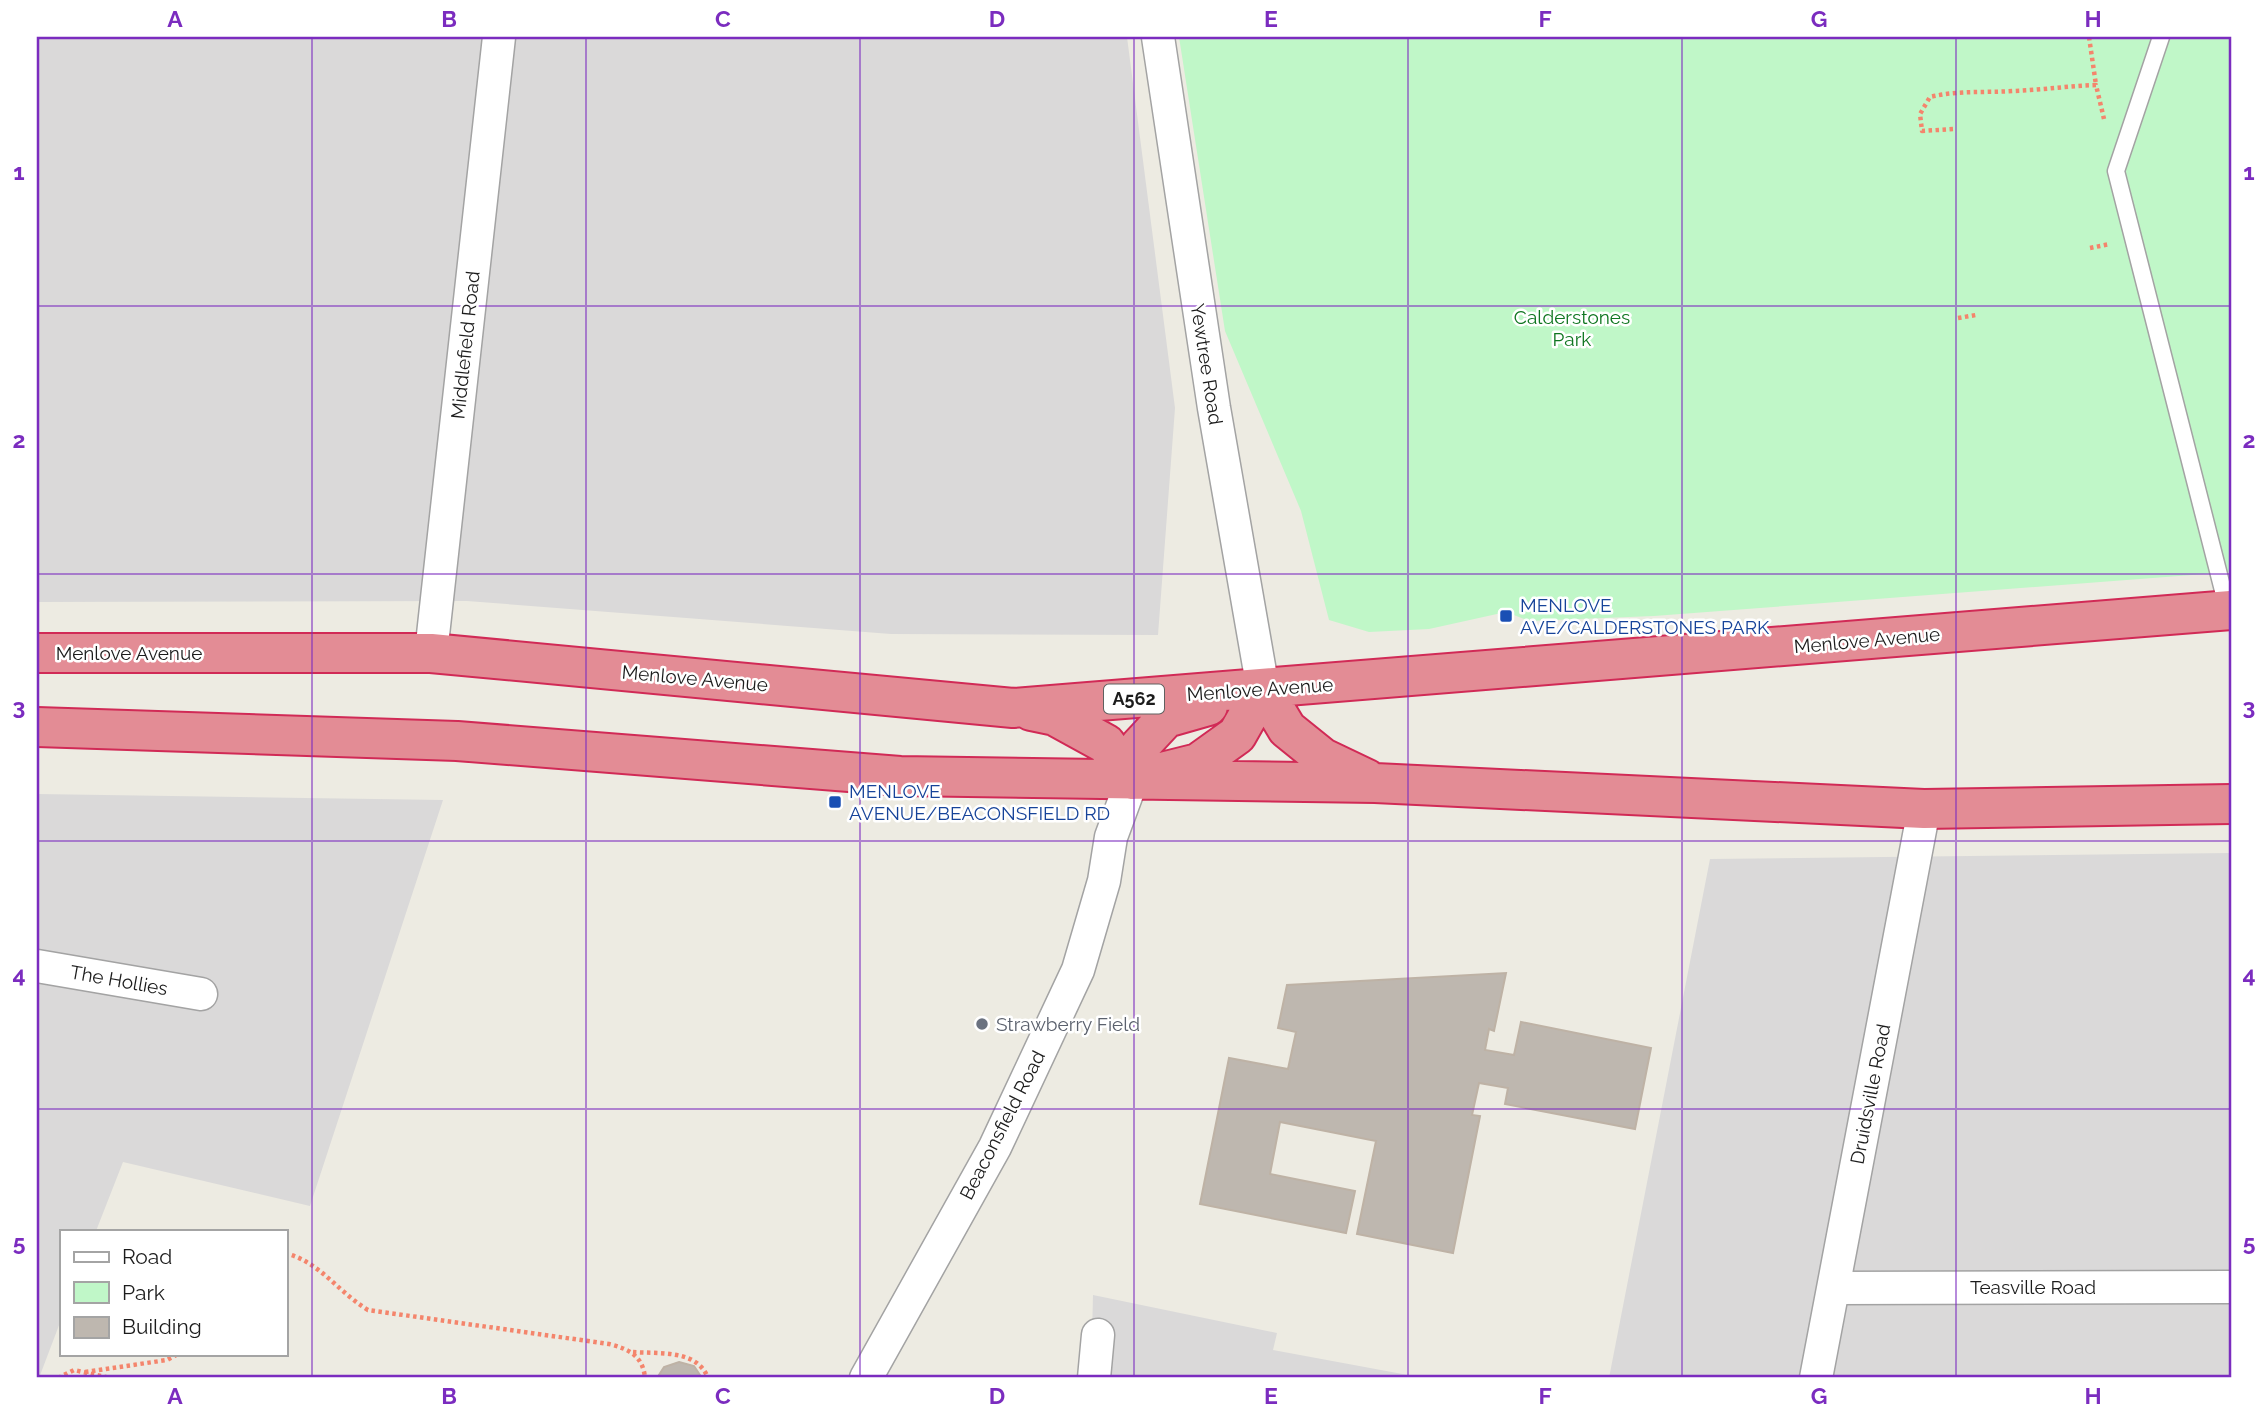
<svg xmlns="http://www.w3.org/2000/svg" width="2268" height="1415" viewBox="0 0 2268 1415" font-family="Raleway,sans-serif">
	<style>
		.residential { fill: #dad9d9 }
		.park { fill: #c0f7c8 }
		.building { fill: #beb7af; stroke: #beb2a5; stroke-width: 2 }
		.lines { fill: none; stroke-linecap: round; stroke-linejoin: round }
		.lane-casing { stroke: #a3a3a3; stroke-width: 19 }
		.street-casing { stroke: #a3a3a3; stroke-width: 35 }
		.highway-casing { stroke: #d12a56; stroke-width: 42 }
		.path { stroke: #f4856c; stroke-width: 4.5; stroke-dasharray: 3.5 3.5; stroke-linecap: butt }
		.lane { stroke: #fff; stroke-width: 16 }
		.street { stroke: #fff; stroke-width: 32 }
		.highway { stroke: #e38c95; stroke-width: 38 }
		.grid { fill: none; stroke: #7b2cbf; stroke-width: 2; stroke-opacity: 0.55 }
		.transit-dot { fill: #1a4fb4; stroke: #fff; stroke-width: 2.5 }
		.worship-dot { fill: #6b7280; stroke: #fff; stroke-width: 2.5 }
		.labels { text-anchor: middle; stroke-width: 5; stroke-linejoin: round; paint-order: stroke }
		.shield { fill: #fff; stroke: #606060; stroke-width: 2 }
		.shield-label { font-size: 18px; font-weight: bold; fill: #1c1c1c }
		.park-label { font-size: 19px; fill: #0f7620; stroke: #fff }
		.street-label { font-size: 19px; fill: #1c1c1c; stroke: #fff }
		.transit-label { font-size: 19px; fill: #164399; stroke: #fff; text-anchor: start }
		.worship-label { font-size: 19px; fill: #5b616d; stroke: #fff; text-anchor: start }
		.neatline { fill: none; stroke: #7b2cbf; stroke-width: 2.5 }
		.grid-label { font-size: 23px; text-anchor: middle; font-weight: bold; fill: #7b2cbf }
	</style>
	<rect width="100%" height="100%" fill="#edebe2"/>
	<!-- residential -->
	<path class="residential" d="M37,37h1090l48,371 -17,227 -267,-1 -424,-33 -430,1z
		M37,794l406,6 -133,406 -187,-44 -27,69h-35v89l-22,58h-2z
		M2231,853v525h-622l101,-519z
		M1093,1295l184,38 -4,17 151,28h-333z"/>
	<!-- park -->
	<path class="park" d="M1179,37h1052v535l-577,44 -125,5 -23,-9 -77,17 -60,3 -40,-12 -28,-109 -76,-180z"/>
	<!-- building -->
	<path class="building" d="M1506,973l-12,58 -5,-2 -4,21 29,5 7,-33 130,26 -16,81 -130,-25 3,-16 -29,-5 -7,32 8,1 -27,137 -96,-19 19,-93 -96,-19 -10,52 85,17 -9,42 -146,-29 29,-146 59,11 8,-37 -18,-4 9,-43z
		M679,1362l15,4 8,12h-45l7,-11z"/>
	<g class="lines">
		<defs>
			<path id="lane" d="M2161,37l-45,134 112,439"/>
			<path id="street" d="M1158,37l56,371 49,281
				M431,653l68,-616
				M37,966l164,28
				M1834,1288l397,-1
				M866,1378l129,-231 83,-177 26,-89 7,-44 21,-57
				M1094,1378l4,-43
				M1816,1378l108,-569"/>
			<path id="highway" d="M37,653h394l582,55 1218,-98
				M1263,689l24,40 36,29 44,21
				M1031,711l24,5 51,28 26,36
				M37,727l420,14 443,35 475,7 549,26 307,-5
				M1162,772l36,-9 39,-28 26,-46
				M1132,780l7,-33 27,-29 42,-12"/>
		</defs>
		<!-- lane casing -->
		<use href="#lane" class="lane-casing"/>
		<!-- street casing -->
		<use href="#street" class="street-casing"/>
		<!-- highway casing -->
		<use href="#highway" class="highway-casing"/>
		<!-- path -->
		<path class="path" d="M2089,37l7,48
			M1953,129l-31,2 -2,-17 10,-17c29,-7 53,-4 83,-6 28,-1 55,-5 83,-6l8,34
			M2090,248l20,-4
			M1958,318l18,-3
			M285,1253c35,9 53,39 83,57l241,34c20,5 34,12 36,34
			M633,1352c26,2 64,-3 75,26
			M85,1372l82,-12 11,-6
			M58,1378l16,-8 36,8"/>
		<!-- lane -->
		<use href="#lane" class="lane"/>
		<!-- street -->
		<use href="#street" class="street"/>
		<!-- highway -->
		<use href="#highway" class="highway"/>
	</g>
	<!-- grid -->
	<path class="grid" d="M312,37v1341M586,37v1341M860,37v1341M1134,37v1341M1408,37v1341M1682,37v1341M1956,37v1341M37,306h2194M37,574h2194M37,841h2194M37,1109h2194"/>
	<!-- markers -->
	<g class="transit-dot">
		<rect x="1499" y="609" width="14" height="14" rx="3.5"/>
		<rect x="828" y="795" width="14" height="14" rx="3.5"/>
	</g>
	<circle class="worship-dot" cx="982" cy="1024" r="7"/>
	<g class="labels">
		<!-- shield labels -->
		<rect class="shield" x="1104" y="684.5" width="60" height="29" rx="5"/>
		<g class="shield-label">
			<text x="1134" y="705">A562</text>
		</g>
		<!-- park labels -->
		<g class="park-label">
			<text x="1572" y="324">Calderstones<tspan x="1572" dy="22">Park</tspan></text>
		</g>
		<!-- street labels -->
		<g class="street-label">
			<text transform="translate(465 345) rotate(-84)" y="7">Middlefield Road</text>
			<text transform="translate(1207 364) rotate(81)" y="7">Yewtree Road</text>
			<text transform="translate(1867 640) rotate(-5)" y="7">Menlove Avenue</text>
			<text x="129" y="660">Menlove Avenue</text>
			<text transform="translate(695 678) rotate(5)" y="7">Menlove Avenue</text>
			<text transform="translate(1260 689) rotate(-4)" y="7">Menlove Avenue</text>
			<text transform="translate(119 980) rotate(10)" y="7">The Hollies</text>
			<text transform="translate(1870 1094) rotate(-79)" y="7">Druidsville Road</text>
			<text transform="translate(1002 1125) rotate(-63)" y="7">Beaconsfield Road</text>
			<text x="2033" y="1294">Teasville Road</text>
		</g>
		<!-- transit labels -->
		<g class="transit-label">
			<text x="1520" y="612">MENLOVE<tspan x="1520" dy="22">AVE/CALDERSTONES PARK</tspan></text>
			<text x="849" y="798">MENLOVE<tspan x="849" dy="22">AVENUE/BEACONSFIELD RD</tspan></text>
		</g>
		<!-- worship labels -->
		<g class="worship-label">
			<text x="996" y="1031">Strawberry Field</text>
		</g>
	</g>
	<!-- border -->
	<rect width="2268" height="1415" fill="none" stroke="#ffffff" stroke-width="77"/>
	<!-- legend -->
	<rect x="60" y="1230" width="228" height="126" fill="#ffffff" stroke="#a4a4a4" stroke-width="2"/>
	<rect x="74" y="1252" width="35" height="10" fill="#ffffff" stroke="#a4a4a4" stroke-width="2"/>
	<text x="122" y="1264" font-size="21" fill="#1c1c1c">Road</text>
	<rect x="74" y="1282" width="35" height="21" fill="#c0f7c8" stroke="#a4a4a4" stroke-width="2"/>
	<text x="122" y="1300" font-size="21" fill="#1c1c1c">Park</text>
	<rect x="74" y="1317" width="35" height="21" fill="#beb7af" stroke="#a4a4a4" stroke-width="2"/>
	<text x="122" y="1334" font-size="21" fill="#1c1c1c">Building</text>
	<rect x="38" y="38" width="2192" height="1338" class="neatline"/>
	<g class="grid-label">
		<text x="175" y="27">A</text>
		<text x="449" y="27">B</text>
		<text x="723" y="27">C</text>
		<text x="997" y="27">D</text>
		<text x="1271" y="27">E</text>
		<text x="1545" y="27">F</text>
		<text x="1819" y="27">G</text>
		<text x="2093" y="27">H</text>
		<text x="19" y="180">1</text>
		<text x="2249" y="180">1</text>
		<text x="19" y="448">2</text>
		<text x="2249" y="448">2</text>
		<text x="19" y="715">3</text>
		<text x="2249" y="715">3</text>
		<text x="19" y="983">4</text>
		<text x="2249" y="983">4</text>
		<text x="19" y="1251">5</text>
		<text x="2249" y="1251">5</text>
		<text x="175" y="1404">A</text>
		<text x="449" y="1404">B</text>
		<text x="723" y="1404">C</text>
		<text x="997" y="1404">D</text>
		<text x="1271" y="1404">E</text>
		<text x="1545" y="1404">F</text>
		<text x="1819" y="1404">G</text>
		<text x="2093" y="1404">H</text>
	</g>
</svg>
